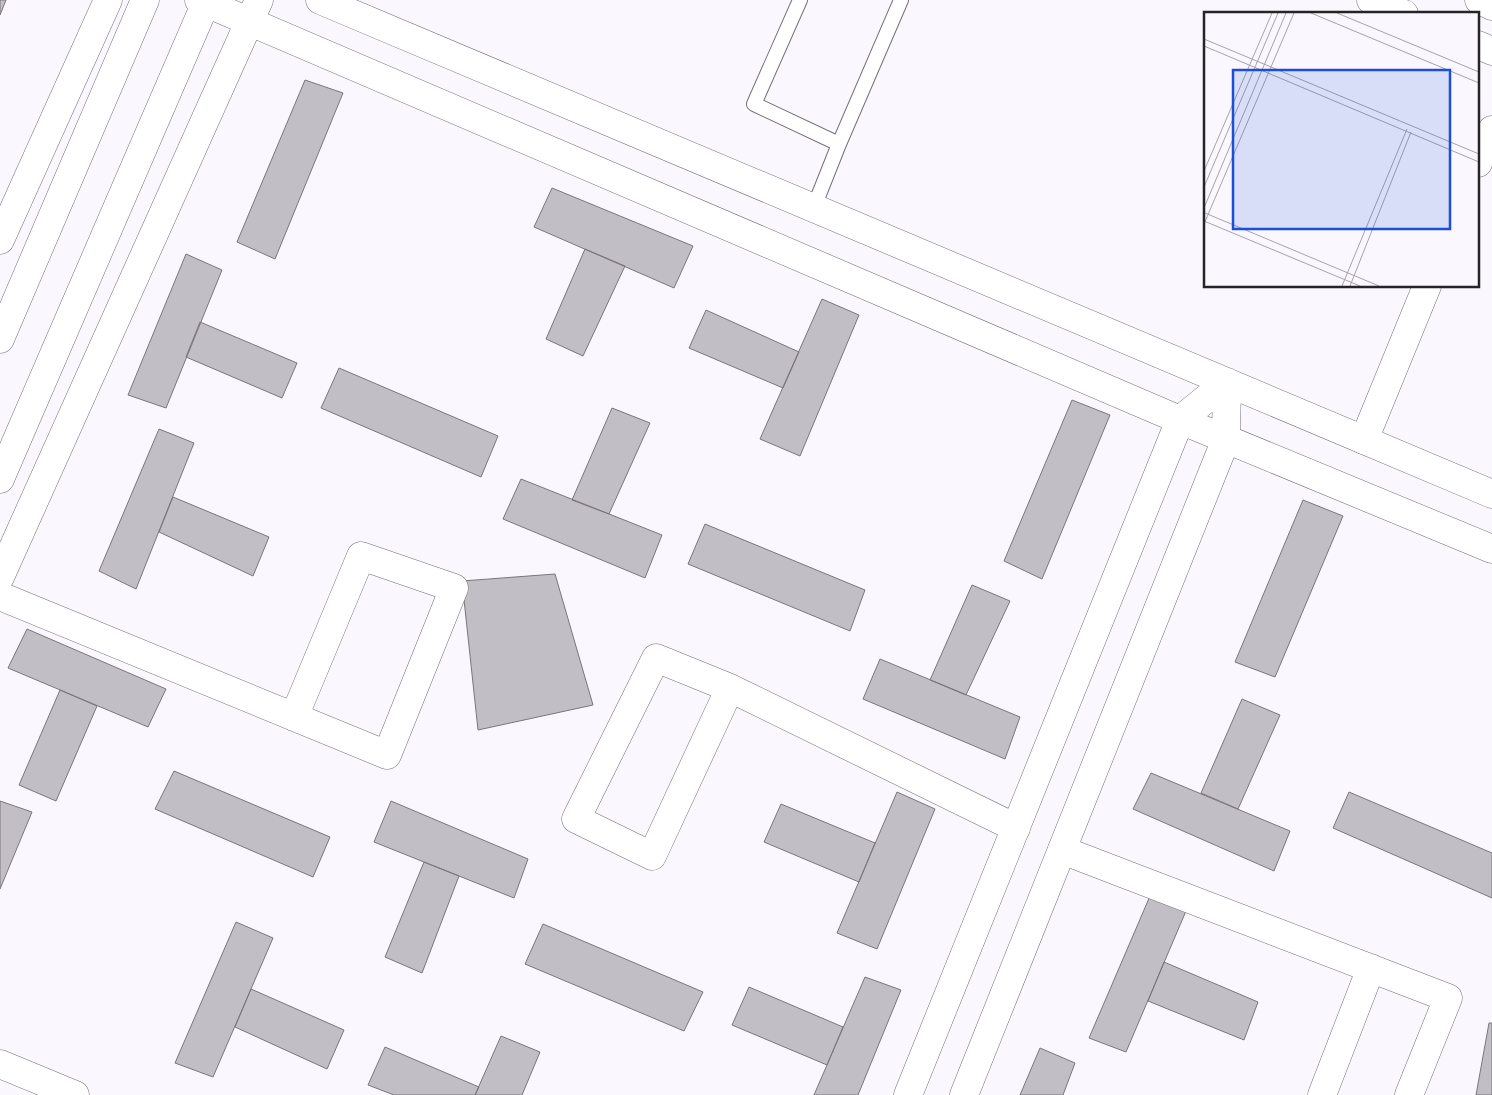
<svg xmlns="http://www.w3.org/2000/svg" width="1492" height="1095" viewBox="0 0 1492 1095" font-family="Spectral,serif">
	<style>
		.building { fill: #c2bec5; stroke: #7a767c }
		.lines { fill: none; stroke-linecap: round; stroke-linejoin: round }
		.lane-casing { stroke: #747077; stroke-width: 16 }
		.street-casing { stroke: #747077; stroke-width: 29 }
		.secondary-casing { stroke: #747077; stroke-width: 29 }
		.lane { stroke: #fff; stroke-width: 14 }
		.street { stroke: #fff; stroke-width: 28 }
		.secondary { stroke: #fff; stroke-width: 28 }
		.inset-road { fill: none; stroke: #a6a3a8; stroke-width: 1 }
		.view { fill: #1d4ed8; fill-opacity: 0.15; stroke: #1d4ed8; stroke-width: 2.5 }
		.inset-edge { fill: none; stroke: #262427; stroke-width: 2.5 }
	</style>
	<rect width="100%" height="100%" fill="#fbf7fe"/>
	<!-- building -->
	<path class="building" d="M0,0h6l-6,15z
		M305,80l38,13 -68,166 -38,-17z
		M552,188l141,58 -19,42 -140,-61z
		M585,249l40,17 -42,90 -37,-17z
		M186,254l36,16 -56,138 -38,-13z
		M822,299l37,16 -59,141 -40,-17z
		M706,310l93,42 -16,36 -94,-40z
		M200,322l97,41 -15,35 -96,-41z
		M339,368l159,68 -17,41 -160,-69z
		M1072,400l38,15 -68,164 -38,-18z
		M612,408l38,15 -41,91 -37,-14z
		M159,429l35,14 -58,146 -37,-18z
		M521,479l141,56 -17,43 -142,-59z
		M173,497l96,40 -16,39 -94,-44z
		M1303,500l40,16 -68,161 -40,-15z
		M705,524l160,66 -15,41 -162,-67z
		M555,574l38,131 -115,25 -16,-149z
		M972,585l38,16 -44,94 -36,-15z
		M27,629l139,60 -18,38 -140,-59z
		M880,659l140,58 -15,42 -142,-60z
		M60,690l37,16 -41,95 -37,-16z
		M1242,699l38,16 -42,94 -37,-16z
		M174,771l156,66 -17,40 -158,-68z
		M1151,773l139,58 -16,40 -141,-62z
		M897,792l38,17 -58,140 -40,-16z
		M1349,792l143,61v45l-159,-70z
		M0,801l32,11 -32,77z
		M391,801l137,58 -14,39 -140,-56z
		M781,804l94,39 -16,39 -95,-40z
		M424,862l35,14 -37,97 -37,-16z
		M1150,896l36,15 -60,141 -37,-14z
		M236,922l37,16 -60,139 -38,-14z
		M543,924l160,68 -19,39 -159,-67z
		M1164,962l94,40 -14,38 -96,-39z
		M865,977l36,13 -43,105h-44z
		M749,987l94,40 -16,38 -95,-40z
		M251,989l93,41 -17,39 -92,-42z
		M1489,1023h3v72h-16z
		M501,1036l39,16 -18,43h-47z
		M385,1047l94,40 -4,8h-81l-26,-10z
		M1040,1048l35,15 -12,32h-43z"/>
	<g class="lines">
		<defs>
			<path id="lane" d="M800,0l-46,104 85,40
				M814,207l25,-63 62,-144"/>
			<path id="street" d="M1371,0l33,14
				M1478,45l14,6
				M1478,163l14,-33
				M1364,440l63,-154
				M0,596l387,159 67,-167 -93,-32 -67,161
				M730,688l-78,168 -76,-37 80,-161 74,30 286,140
				M1062,850l386,148 -39,97
				M1322,1095l49,-127"/>
			<path id="secondary" d="M199,0l981,420 312,129
				M320,0l1172,494
				M1479,0l13,6
				M0,240l108,-240
				M0,339l145,-339
				M0,479l207,-479
				M0,577l259,-577
				M0,1064l75,31
				M908,1095l272,-675 47,-38
				M964,1095l262,-656 1,-57"/>
		</defs>
		<!-- lane casing -->
		<use href="#lane" class="lane-casing"/>
		<!-- street casing -->
		<use href="#street" class="street-casing"/>
		<!-- secondary casing -->
		<use href="#secondary" class="secondary-casing"/>
		<!-- lane -->
		<use href="#lane" class="lane"/>
		<!-- street -->
		<use href="#street" class="street"/>
		<!-- secondary -->
		<use href="#secondary" class="secondary"/>
	</g>
	<!-- overview -->
	<g transform="translate(1204 12)">
		<rect width="275" height="275" fill="#fbf7fe"/>
		<path class="inset-road" d="M107,1l168,70M133,1l142,59M0,27l275,115M0,34l275,116M0,159l68,-158M0,175l74,-174M0,196l82,-195M1,201l174,73M0,209l156,65M0,212l90,-211M138,274l65,-157M146,274l61,-154"/>
		<path class="view" d="M29,58h217v159h-217z"/>
		<rect width="275" height="275" class="inset-edge"/>
	</g>
</svg>
